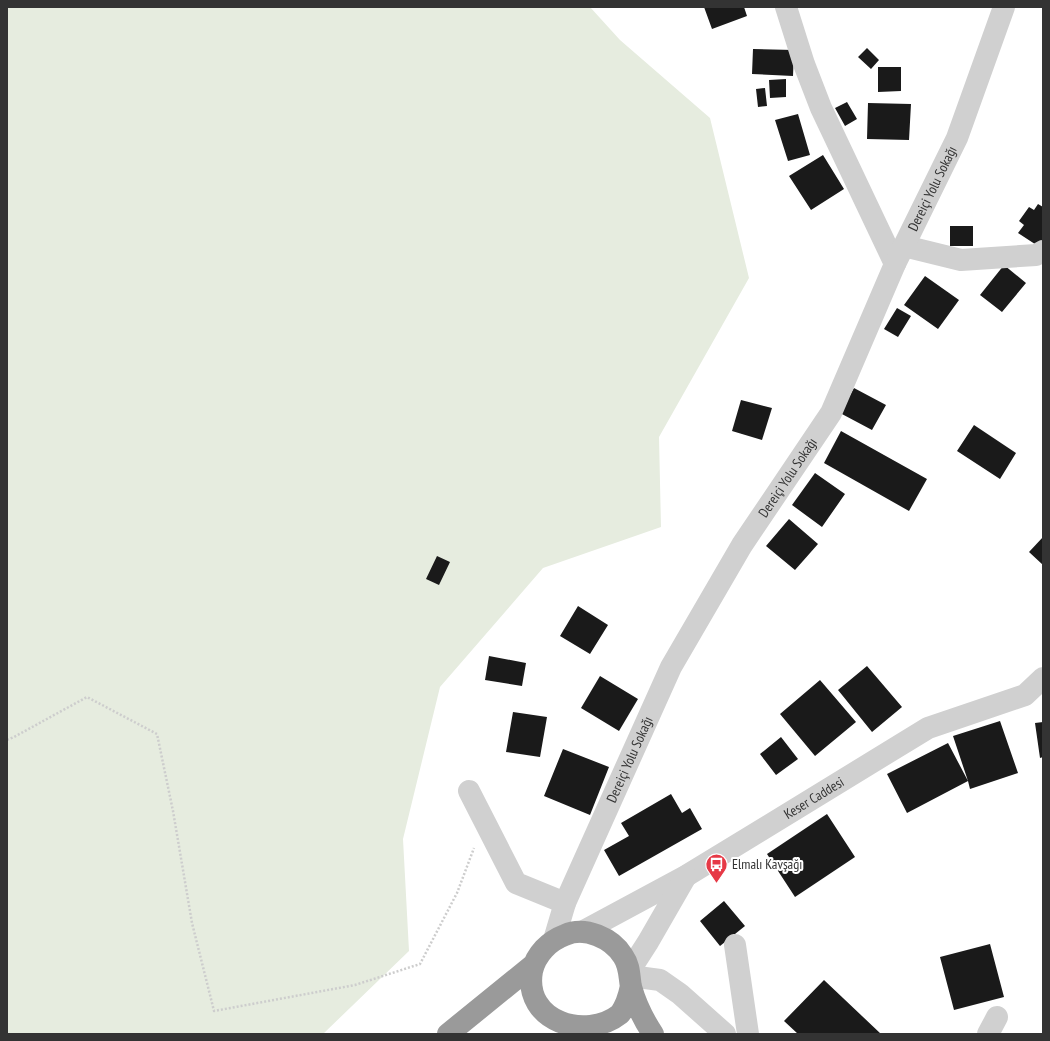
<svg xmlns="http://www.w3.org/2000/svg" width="1050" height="1041" viewBox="0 0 1050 1041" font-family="'PT Sans Narrow',sans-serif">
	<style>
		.green { fill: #e6ecdf }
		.building { fill: #1a1a1a }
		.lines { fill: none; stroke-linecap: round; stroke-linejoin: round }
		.path { stroke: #cdcdcd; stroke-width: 2.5; stroke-dasharray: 2 2; stroke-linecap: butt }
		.minor { stroke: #d0d0d0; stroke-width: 22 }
		.highway { stroke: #9a9a9a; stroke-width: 22 }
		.labels { text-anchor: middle; stroke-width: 4; stroke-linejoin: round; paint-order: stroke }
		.street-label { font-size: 14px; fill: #333; stroke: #fff }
		.poi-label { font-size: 14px; fill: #333; stroke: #fff; text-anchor: start }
	</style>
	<rect width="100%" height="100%" fill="#fff"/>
	<!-- green -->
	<path class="green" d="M7,7h583l30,33 90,78 39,160 -90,159 2,90 -118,41 -103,119 -37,152 6,112 -86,83h-316z"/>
	<!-- building -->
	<path class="building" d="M704,7h40l3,9 -35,13z
		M867,48l12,12 -8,9 -13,-12z
		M753,49l41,1 -1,26 -41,-2z
		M878,67h23v24l-23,1z
		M786,79v18l-16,1 -1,-18z
		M765,88l2,18 -9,1 -2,-18z
		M847,102l10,17 -12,7 -10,-18z
		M868,103l43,1 -2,36 -42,-1z
		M798,114l12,41 -22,6 -13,-41z
		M823,155l21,34 -33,21 -22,-34z
		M1038,204l5,3v38l-2,3 -23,-15 6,-8 -5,-4 10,-14 5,3z
		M950,226h23v20h-23z
		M1004,265l22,18 -24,29 -22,-17z
		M925,276l34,24 -21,29 -34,-24z
		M897,308l14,8 -13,21 -14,-8z
		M854,388l32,17 -14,25 -32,-17z
		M741,400l31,8 -10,32 -30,-9z
		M974,425l42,28 -16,26 -43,-28z
		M841,431l86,48 -18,32 -85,-48z
		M815,473l30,21 -23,33 -30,-22z
		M789,519l29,25 -23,26 -29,-24z
		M1043,537v28l-14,-13z
		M437,556l13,6 -11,23 -13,-6z
		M578,606l30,19 -18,29 -30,-18z
		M489,656l37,7 -4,23 -37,-6z
		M867,666l35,41 -30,25 -34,-42z
		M600,676l38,23 -19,32 -38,-23z
		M820,680l36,42 -41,34 -35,-42z
		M513,712l34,5 -7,40 -34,-5z
		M1000,721l18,52 -48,16 -2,-8 -61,32 -20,-39 61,-31 20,38 -15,-45z
		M1043,722v35l-3,1 -5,-35z
		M781,737l17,22 -22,16 -16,-21z
		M563,749l46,18 -19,48 -46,-19z
		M671,794l11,19 8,-5 12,21 -83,47 -15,-26 25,-14 -8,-13z
		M827,814l28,43 -60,40 -28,-43z
		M724,901l21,25 -25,20 -20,-25z
		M990,944l14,53 -50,13 -14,-53z
		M824,980l57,54h-83l-14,-13z"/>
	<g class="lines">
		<!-- path -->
		<path class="path" d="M7,740l7,-3 73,-40 70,37 16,77 19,112 22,88 141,-26 65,-21 37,-71 17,-45"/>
		<!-- minor -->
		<g class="minor">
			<path d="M786,7l18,57 17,44 74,156"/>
			<path d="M904,246l57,14 75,-5 7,-4"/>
			<path d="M469,791l47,92 49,20"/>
			<path id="s1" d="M582,932l104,-56 242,-148 97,-33 18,-17"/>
			<path id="s2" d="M554,940l11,-37 106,-236 71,-122 89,-132 64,-149 62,-126 47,-131"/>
			<path d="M735,945l13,89"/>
			<path d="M630,970l18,-28 38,-66"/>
			<path d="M630,976l30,4 20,14 45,40"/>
			<path d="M988,1034l9,-17"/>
		</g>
		<!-- highway -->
		<path class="highway" d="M631,986c-2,10 -5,20 -11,28 -34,27 -97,8 -88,-43 4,-17 17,-30 33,-36 20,-9 47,3 58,21 7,10 6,20 8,31 5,18 12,32 22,47
			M448,1034l85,-69"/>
	</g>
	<!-- icons -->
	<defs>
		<symbol id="bus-pin" viewBox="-11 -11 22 30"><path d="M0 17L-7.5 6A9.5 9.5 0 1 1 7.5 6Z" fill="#e63946" stroke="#fff"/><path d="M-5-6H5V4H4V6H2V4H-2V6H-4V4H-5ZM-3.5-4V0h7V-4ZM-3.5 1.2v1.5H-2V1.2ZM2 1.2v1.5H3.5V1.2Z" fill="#fff"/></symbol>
	</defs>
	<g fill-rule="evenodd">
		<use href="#bus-pin" x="704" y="852" width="25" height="34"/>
	</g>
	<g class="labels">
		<!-- street labels -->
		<g class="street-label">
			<text dy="5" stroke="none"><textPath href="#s2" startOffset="844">Dereiçi Yolu Sokağı</textPath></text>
			<text dy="5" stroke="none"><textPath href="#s2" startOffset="520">Dereiçi Yolu Sokağı</textPath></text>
			<text dy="5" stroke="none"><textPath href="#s2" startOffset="196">Dereiçi Yolu Sokağı</textPath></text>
			<text dy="5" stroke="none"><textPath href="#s1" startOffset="268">Keser Caddesi</textPath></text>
		</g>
		<!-- poi labels -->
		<g class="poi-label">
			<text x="732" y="869">Elmalı Kavşağı</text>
		</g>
	</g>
	<!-- border -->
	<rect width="1050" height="1041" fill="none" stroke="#333333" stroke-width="16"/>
</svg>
